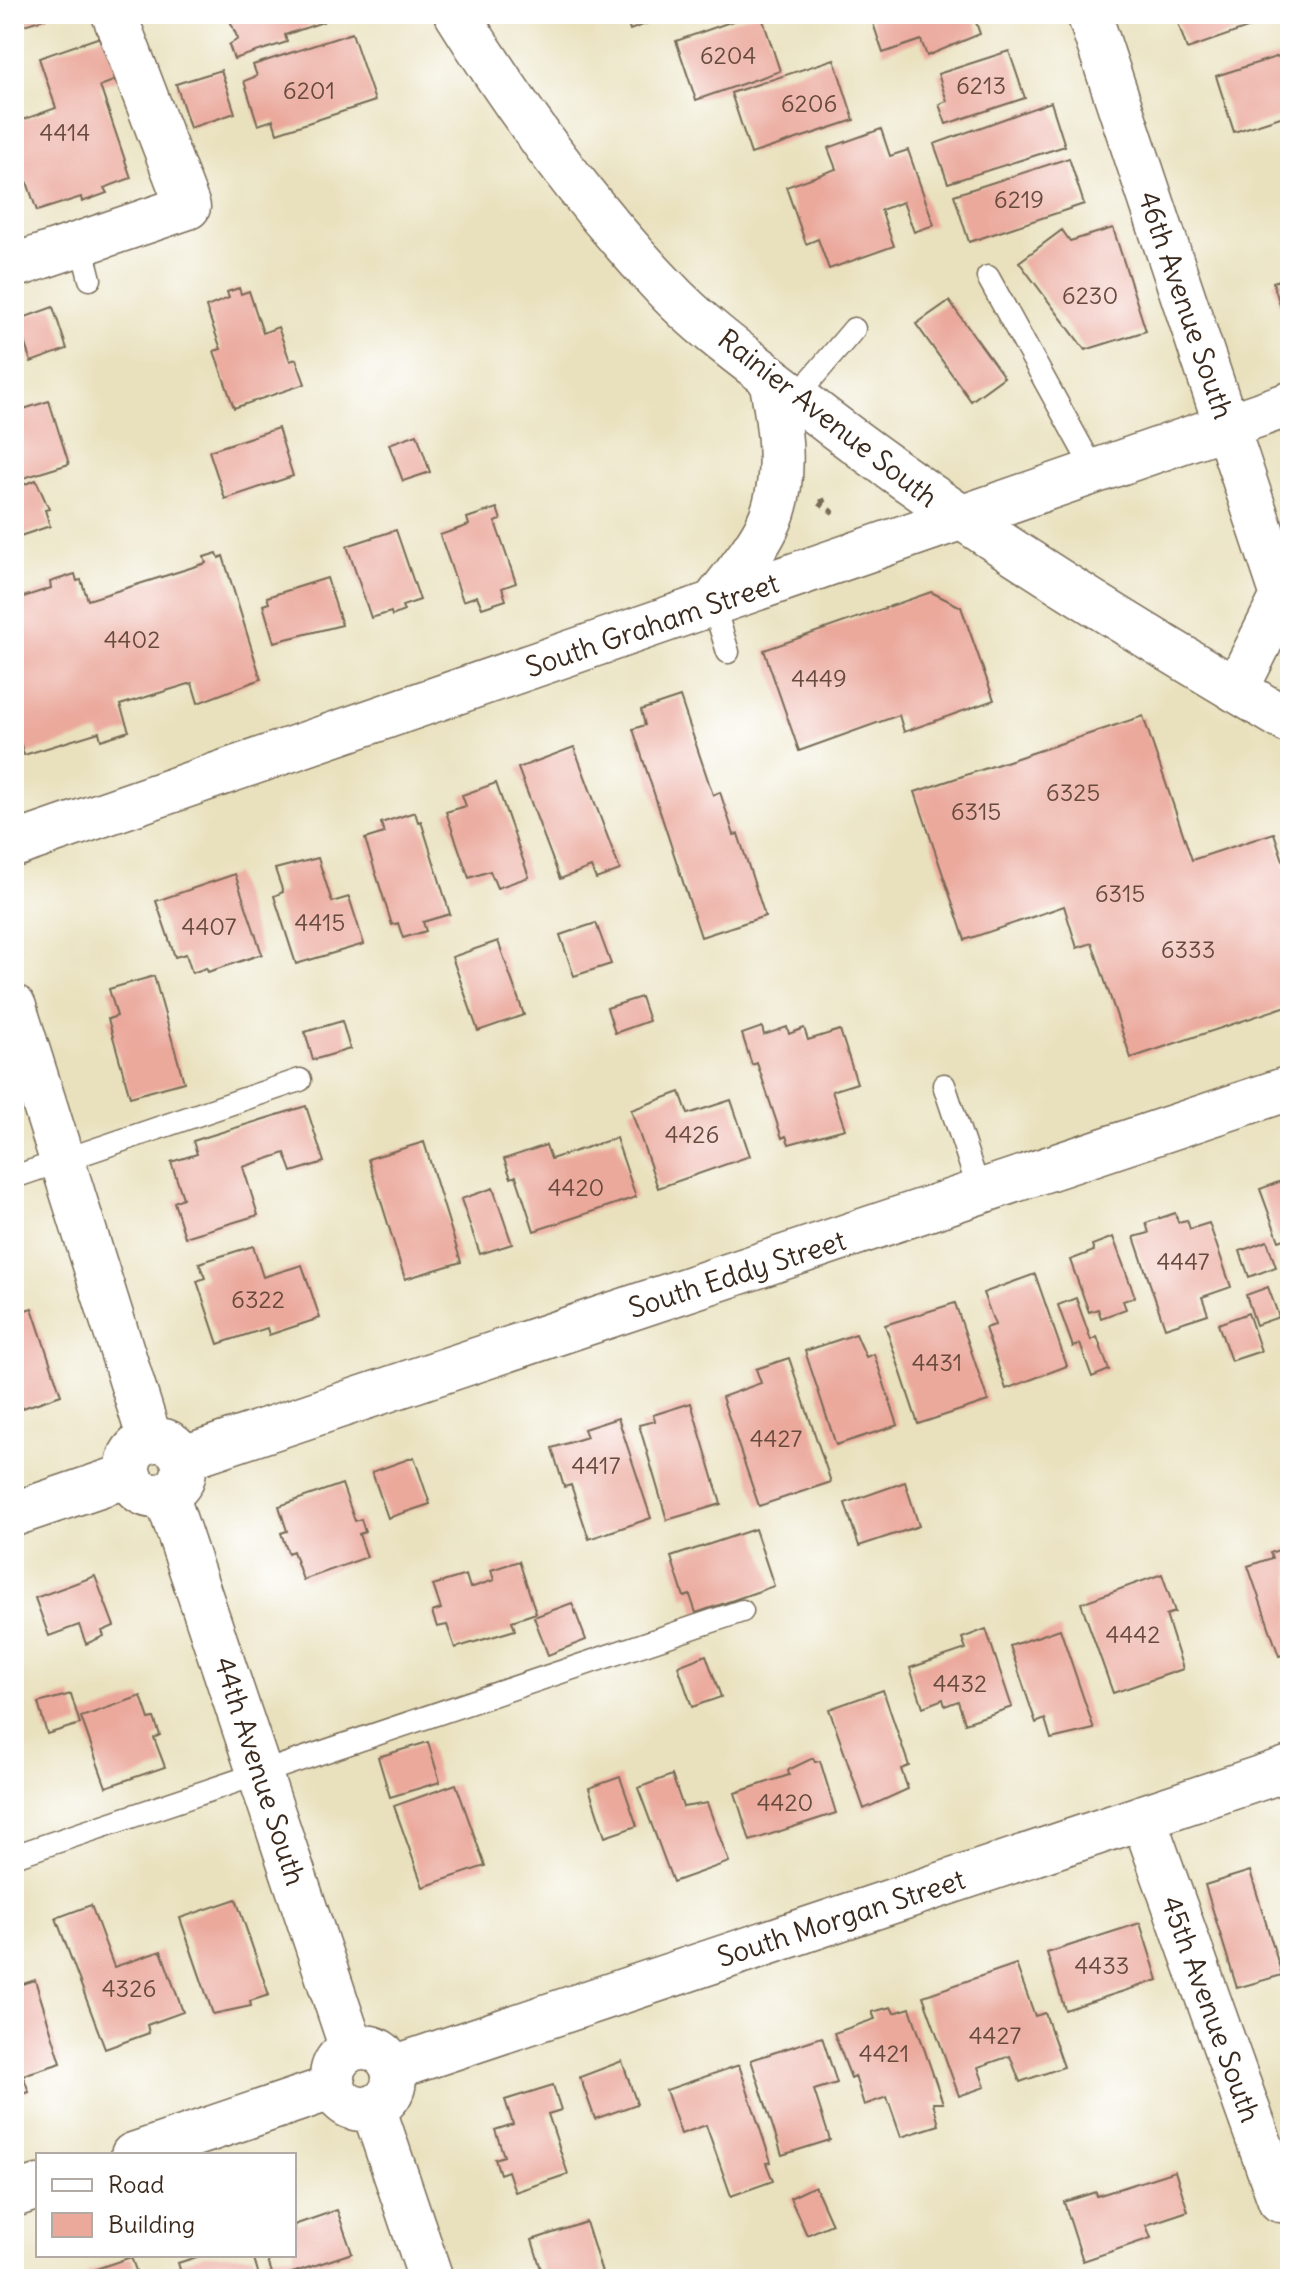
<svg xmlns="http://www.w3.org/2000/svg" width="1304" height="2293" viewBox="0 0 1304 2293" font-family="Delius,sans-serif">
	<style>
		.building { fill: #eba99c }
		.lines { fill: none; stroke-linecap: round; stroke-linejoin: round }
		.lane-casing { stroke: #786a56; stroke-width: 25 }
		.street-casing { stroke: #786a56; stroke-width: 47 }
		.secondary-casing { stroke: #786a56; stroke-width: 47 }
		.primary-casing { stroke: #786a56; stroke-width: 47 }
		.path { stroke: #786a56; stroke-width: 5; stroke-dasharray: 6 6; stroke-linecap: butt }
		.lane { stroke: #fff; stroke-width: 22 }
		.street { stroke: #fff; stroke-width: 44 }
		.secondary { stroke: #fff; stroke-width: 44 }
		.primary { stroke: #fff; stroke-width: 44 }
		.labels { text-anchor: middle; stroke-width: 8; stroke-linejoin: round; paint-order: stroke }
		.number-label { font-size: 24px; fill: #674a3e }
		.street-label { font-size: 28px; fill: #3b2a1e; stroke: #fff }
	</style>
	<rect width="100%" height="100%" fill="#fff"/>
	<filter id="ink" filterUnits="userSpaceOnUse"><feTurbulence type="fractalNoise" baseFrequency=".0125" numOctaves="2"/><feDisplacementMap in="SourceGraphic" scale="16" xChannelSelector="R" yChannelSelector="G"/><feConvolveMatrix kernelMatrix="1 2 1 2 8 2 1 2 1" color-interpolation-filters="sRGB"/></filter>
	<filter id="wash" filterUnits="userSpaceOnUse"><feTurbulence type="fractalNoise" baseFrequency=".006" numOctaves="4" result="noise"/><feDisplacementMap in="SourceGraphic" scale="32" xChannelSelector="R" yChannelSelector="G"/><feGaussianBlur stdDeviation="1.8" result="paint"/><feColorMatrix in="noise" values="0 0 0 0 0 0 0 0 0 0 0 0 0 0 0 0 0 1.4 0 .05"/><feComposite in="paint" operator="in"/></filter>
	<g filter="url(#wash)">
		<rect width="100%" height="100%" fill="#e9e1be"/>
		<g id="blocks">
			<!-- building -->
			<path class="building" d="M14,14h32l1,4 -33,10z
				M227,14h93l3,8 -38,13 2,7 -53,17 -5,-14 9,-6z
				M625,14h47l-42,16z
				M753,14h8l19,57 -84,29 -20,-59z
				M870,14h103l7,20 -53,22 -6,-16 -38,13z
				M1175,14h87l3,8 -78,27z
				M352,33l23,68 -98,32 -4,-13 -15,5 -14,-44 13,-5 -4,-11z
				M106,35l15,43 -21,8 31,92 -27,10 3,5 -25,9 -1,-5 -44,14 -23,-67v-21l42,-15 -17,-50z
				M1009,51l16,47 -79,26 -7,-20 8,-3 -9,-27z
				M1279,56l8,23 3,-1v36l-56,18 -18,-56z
				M834,59l20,61 -103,34 -20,-61z
				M221,70l14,43 -45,15 -14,-44z
				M1051,102l14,44 -117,37 -14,-39z
				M881,129l9,27 18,-6 26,75 -20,7 -11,-30 -22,8 13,36 -65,23 -11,-30 -12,5 -20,-57 50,-18 -8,-21z
				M1069,158l15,46 -115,38 -15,-47z
				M1113,228l33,103 -61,19 -66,-88 43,-32 8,11z
				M1290,277v58h-1l-16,-53z
				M239,288l2,6 8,-3 14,42 15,-6 12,34 6,-2 9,25 -71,24 -20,-57 7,-2 -15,-42 23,-9 -2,-6z
				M949,301l55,76 -33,24 -55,-77z
				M53,307l14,42 -36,13 -14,-42z
				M49,401l20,63 -55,17v-69z
				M278,428l15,48 -68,23 -16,-48z
				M417,434l13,38 -27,9 -14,-37z
				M36,480l13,29 -4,1 5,16 -36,12v-50z
				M497,508l4,12 -6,2 21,61 -14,5 4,12 -24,8 -5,-12 -14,5 -23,-66 29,-10 -2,-7z
				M396,530l24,70 -18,6 2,5 -12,5 -1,-4 -20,6 -24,-72z
				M217,553l2,5 4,-2 38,123 -63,24 -6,-20 -72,22 9,26 -28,9 -2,-8 -75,23 -10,-33v-122l37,-12 -1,-6 25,-8 2,7 4,-1 7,20 118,-37 -2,-6z
				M327,578l15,47 -68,17 -11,-37 6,-2 -2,-6z
				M931,592l30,15 33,93 -90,32 -5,-17 -100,36 -35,-101z
				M680,697l33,98 7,-3 14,43 4,-1 27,82 -64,21 -68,-208 12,-4 -4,-15z
				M1143,716l49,144 82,-27 16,49v123l-159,53 -39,-115 -15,5 -13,-42 -99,34 -50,-148z
				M574,747l46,123 -24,9 -5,-12 -31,12 -42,-111z
				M496,783l33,94 -32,11 -7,-17 -21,7 -23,-66 20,-6 -4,-11z
				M415,812l3,10 3,-1 29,93 -27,8 3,9 -23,7 -5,-15 -6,2 -27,-86 19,-6 -3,-10z
				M318,858l14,44 17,-5 15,47 -68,20 -22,-68 9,-4 -8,-23z
				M235,874l27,80 -54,18 -2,-4 -14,5 -6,-19 -11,3 -19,-56z
				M596,923l15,41 -37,12 -14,-41z
				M498,941l26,74 -46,16 -26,-74z
				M154,976l30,106 -54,15 -22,-78 9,-3 -8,-27z
				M641,997l8,24 -34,12 -8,-25z
				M342,1021l8,28 -37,11 -8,-28z
				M762,1027l2,8 23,-8 2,7 15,-6 4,12 32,-10 17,53 -25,8 13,38 -56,15 -3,-8 -4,2 -25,-75 -5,2 -10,-31z
				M680,1092l8,22 43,-14 19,56 -92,32 -27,-78z
				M306,1106l18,56 -32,10 -7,-19 -42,14 15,48 -73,22 -11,-35 9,-4 -12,-36 26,-8 -4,-13z
				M616,1138l20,59 -102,34 -18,-55 -5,2 -7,-19 42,-14 5,14z
				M424,1142l37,120 -56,17 -37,-120z
				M1290,1178v59l-11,4 -19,-52z
				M493,1188l19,56 -32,10 -19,-55z
				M1175,1213l3,9 9,-2 3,9 19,-6 22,64 -29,10 6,17 -43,14 -31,-91 15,-4 -3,-10z
				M1113,1237l22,60 -12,4 3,8 -25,9 -3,-9 -9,3 -19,-52 24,-9 -2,-6z
				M1267,1241l9,26 -27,10 -9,-26z
				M253,1246l10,31 39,-12 18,53 -51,17 -2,-7 -49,16 -21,-63 8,-3 -6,-15z
				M1035,1274l32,92 -61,23 -21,-61 10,-3 -12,-32z
				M1268,1287l11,30 -23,8 -10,-30z
				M1076,1298l15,42 6,-3 12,33 -17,7 -12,-33 -7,3 -15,-42z
				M955,1303l33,98 -70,23 -33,-99z
				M17,1306l2,6 13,-4 29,87 -47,16v-104z
				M1248,1313l13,38 -30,10 -13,-37z
				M856,1334l10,23 8,-3 24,71 -62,20 -31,-94z
				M789,1358l42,124 -72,24 -37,-109 39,-14 -5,-14z
				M691,1403l30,101 -54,16 -28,-95 16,-4 -2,-6z
				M618,1418l33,100 -62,21 -18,-54 -7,2 -12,-39 35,-11 -3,-8z
				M414,1457l16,47 -42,14 -16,-46z
				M905,1482l14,44 -60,20 -14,-43z
				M342,1484l13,37 6,-2 4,13 -6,2 8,23 -64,23 -10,-29 -5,2 -7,-20 6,-2 -8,-25z
				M755,1529l19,57 -78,27 -6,-18 -6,2 -13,-40z
				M1290,1546v107l-11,3 -31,-90 24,-8 -2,-5z
				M519,1561l17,52 -24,8 3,9 -60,18 -8,-23 -10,2 -5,-15 9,-3 -8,-24 33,-10 4,13 24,-8 -3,-10z
				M1162,1574l13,38 -9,3 17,54 -70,24 -32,-90z
				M95,1576l19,50 -12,5 2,5 -18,8 -7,-19 -30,11 -14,-38z
				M572,1603l14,37 -38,15 -14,-38z
				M986,1629l26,78 -47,16 -7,-22 -13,5 -2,-7 -20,8 -13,-39 56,-19 -4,-11z
				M1060,1629l34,100 -43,10 -6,-20 -9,4 -26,-77z
				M706,1655l15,42 -29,10 -14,-41z
				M883,1690l26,76 -8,3 7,20 -44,20 -35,-100z
				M71,1694l9,30 -33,10 -9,-31z
				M141,1696l8,23 5,-1 6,17 -6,3 11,29 -59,20 -25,-70z
				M428,1742l12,40 -50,15 -12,-40z
				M813,1758l2,4 5,-1 16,52 -86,28 -15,-48 54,-18 -1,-5z
				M672,1775l11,32 24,-4 22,59 -56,20 -35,-94z
				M620,1777l17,49 -32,11 -16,-49z
				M456,1784l29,82 -62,21 -29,-81z
				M1250,1871l32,104 -45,13 -32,-103z
				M236,1899l33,96 -19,6 1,5 -38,8 -33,-96z
				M91,1905l23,62 47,-16 22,61 -36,13 2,8 -44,16 -49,-131z
				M1140,1923l18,57 -93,30 -18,-57z
				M1016,1964l19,52 10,-3 19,54 -44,15 -10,-26 -32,11 7,20 -26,9 -36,-100z
				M35,1980l26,83 -38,12 6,17 -15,5v-110z
				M891,2007l3,6 16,-5 33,95h-10l6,22 -38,12 -14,-40 -23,8 -9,-29 -4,2 -17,-45 41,-14 -3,-7z
				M822,2037l15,46 -23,7 16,50 -48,15 -31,-95z
				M622,2061l15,43 -42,15 -15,-42z
				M739,2065l32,97 -5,1 7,18 -42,15 -25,-71 -25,9 -15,-44z
				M553,2085l8,25 -13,4 20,60 -53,18 -7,-21 -8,3 -5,-15 9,-3 -9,-26 18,-6 -8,-24z
				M1175,2171l13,40 -42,14 5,13 -68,23 -19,-59 32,-10 1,4z
				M815,2186l17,38 -25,11 -17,-37z
				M337,2210l15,43 -78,26 -8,-24h28v-30z
				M586,2222l18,57h-60l-12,-39z
				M203,2255h50l7,24h-77l-5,-16z
				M131,2257l8,22h-49l-3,-7z"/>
		</g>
	</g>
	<g filter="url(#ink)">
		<use href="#blocks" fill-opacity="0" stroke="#786a56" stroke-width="2"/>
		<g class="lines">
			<defs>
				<path id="lane" d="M81,244l9,35
					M988,277l107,195
					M796,397l58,-68
					M713,604l15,48
					M944,1085l36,108
					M14,1177l286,-97
					M14,1856l728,-245"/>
				<path id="street" d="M1089,14l194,582 -47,94
					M14,266l174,-59 -74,-193
					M960,518l330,-114
					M14,1007l136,433
					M128 1468a28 28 0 1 1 56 0a28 28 0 1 1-56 0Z
					M183,1458l1107,-370
					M166,1494l186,555
					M14,1514l115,-39
					M1143,1817l137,383
					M332 2078a31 31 0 1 1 62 0a31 31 0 1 1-62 0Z
					M393,2068l897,-300
					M373,2107l58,172
					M133,2155l201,-68
					M14,2195l24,-8"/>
				<path id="secondary" d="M713,604c18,-25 41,-50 54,-77 22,-46 13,-100 4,-148
					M14,845l946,-327"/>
				<path id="primary" d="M457,14c61,98 129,191 208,274 41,44 93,79 140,116 153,119 318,219 485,318"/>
			</defs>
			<!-- lane casing -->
			<use href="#lane" class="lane-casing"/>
			<!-- street casing -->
			<use href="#street" class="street-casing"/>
			<!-- secondary casing -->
			<use href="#secondary" class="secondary-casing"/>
			<!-- primary casing -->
			<use href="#primary" class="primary-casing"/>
			<!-- path -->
			<path class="path" d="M820,502l11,-4
				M819,503l18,12"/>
			<!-- lane -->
			<use href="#lane" class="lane"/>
			<!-- street -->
			<use href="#street" class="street"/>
			<!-- secondary -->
			<use href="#secondary" class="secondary"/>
			<!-- primary -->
			<use href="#primary" class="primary"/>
		</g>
	</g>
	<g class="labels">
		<!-- number labels -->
		<g class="number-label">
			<text x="728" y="64">6204</text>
			<text x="981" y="94">6213</text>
			<text x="309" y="99">6201</text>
			<text x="809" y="112">6206</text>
			<text x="65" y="141">4414</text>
			<text x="1019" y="208">6219</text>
			<text x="1090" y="304">6230</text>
			<text x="132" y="648">4402</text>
			<text x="819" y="687">4449</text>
			<text x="1073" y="801">6325</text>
			<text x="976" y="820">6315</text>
			<text x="1120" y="902">6315</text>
			<text x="320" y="931">4415</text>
			<text x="209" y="935">4407</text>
			<text x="1188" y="958">6333</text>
			<text x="692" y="1143">4426</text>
			<text x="576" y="1196">4420</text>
			<text x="1183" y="1270">4447</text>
			<text x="258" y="1308">6322</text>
			<text x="937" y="1371">4431</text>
			<text x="776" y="1447">4427</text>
			<text x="596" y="1474">4417</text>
			<text x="1133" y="1643">4442</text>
			<text x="960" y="1692">4432</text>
			<text x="785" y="1811">4420</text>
			<text x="1102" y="1974">4433</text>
			<text x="129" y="1997">4326</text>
			<text x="995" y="2044">4427</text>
			<text x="884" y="2062">4421</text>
		</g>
		<!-- street labels -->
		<g class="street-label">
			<text transform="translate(1186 305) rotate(71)" y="10">46th Avenue South</text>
			<text transform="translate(828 418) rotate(38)" y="10">Rainier Avenue South</text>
			<text transform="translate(652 625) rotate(-19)" y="10">South Graham Street</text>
			<text transform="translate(737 1274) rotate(-18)" y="10">South Eddy Street</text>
			<text transform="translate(260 1771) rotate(72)" y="10">44th Avenue South</text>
			<text transform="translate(841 1918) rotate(-18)" y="10">South Morgan Street</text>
			<text transform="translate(1211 2009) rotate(70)" y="10">45th Avenue South</text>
		</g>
	</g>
	<!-- margin -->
	<rect width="1304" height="2293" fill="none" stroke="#fff" stroke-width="48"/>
	<!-- legend -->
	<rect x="36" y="2153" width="260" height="104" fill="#ffffff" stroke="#b1aaa5" stroke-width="2"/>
	<rect x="52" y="2179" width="40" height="12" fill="#ffffff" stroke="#b1aaa5" stroke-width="2"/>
	<text x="108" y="2193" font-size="24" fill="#3b2a1e">Road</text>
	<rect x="52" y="2213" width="40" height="24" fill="#eba99c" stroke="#b1aaa5" stroke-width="2"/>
	<text x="108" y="2233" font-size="24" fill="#3b2a1e">Building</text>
</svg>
